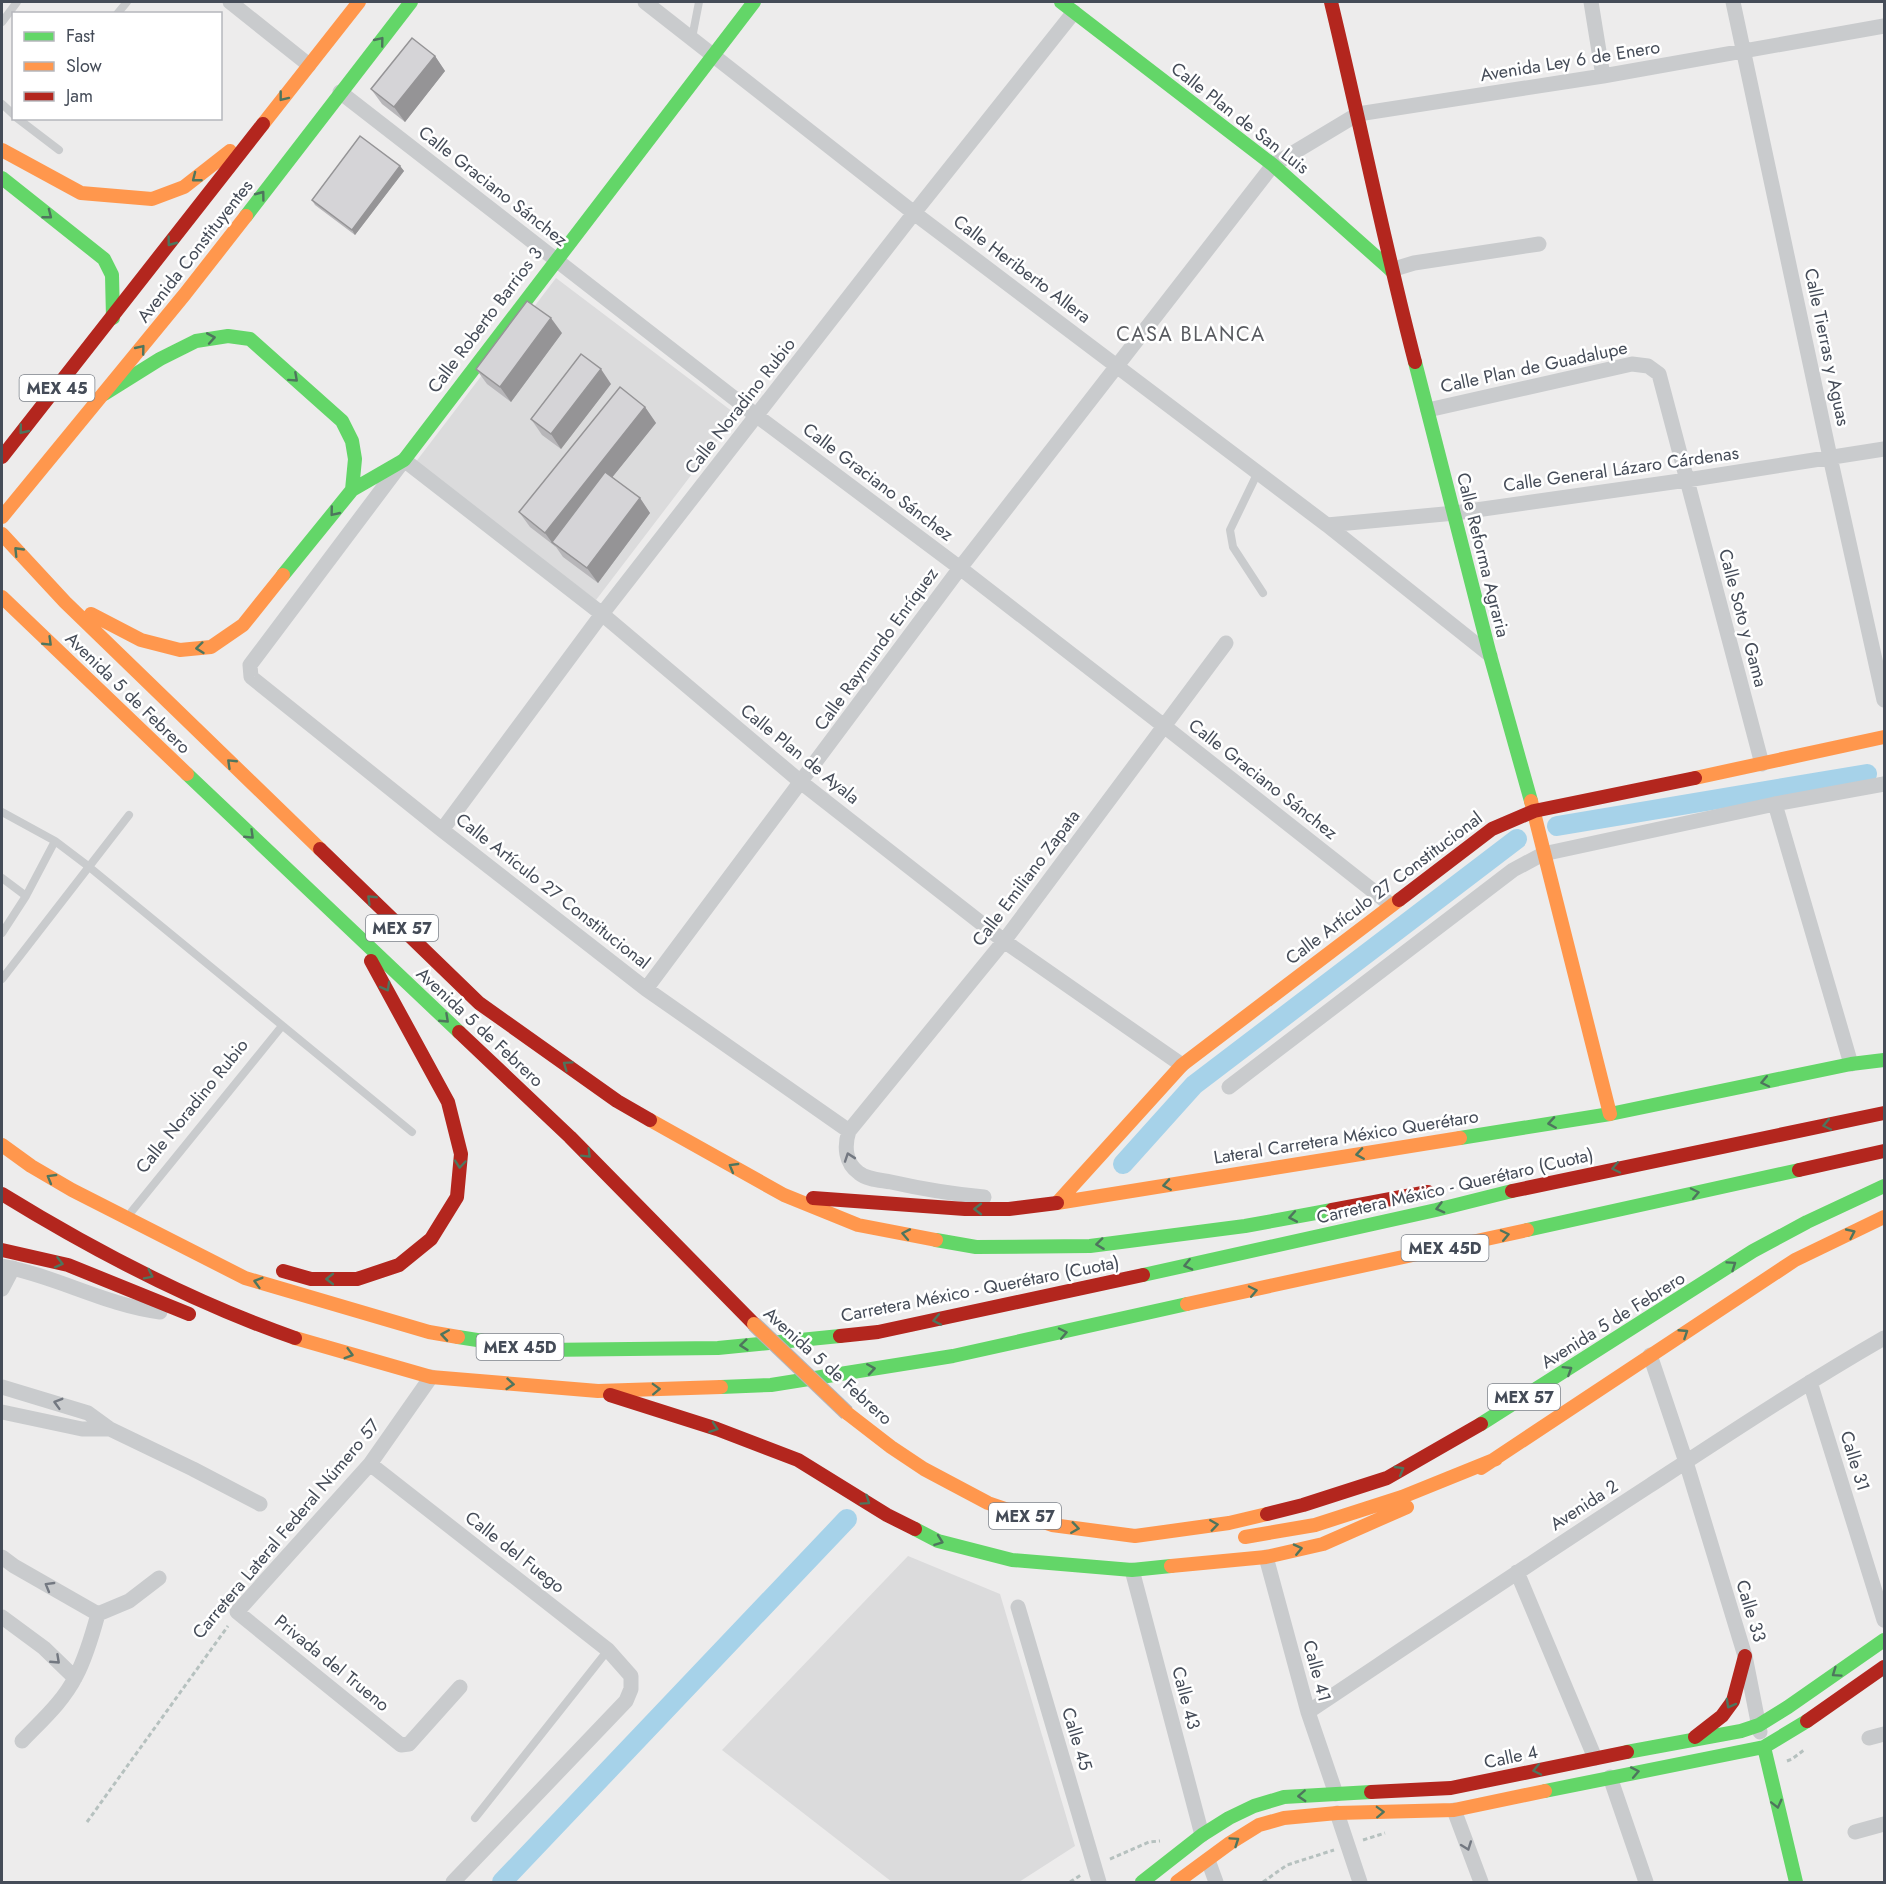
<svg xmlns="http://www.w3.org/2000/svg" width="1886" height="1884" viewBox="0 0 1886 1884" font-family="Jost,sans-serif">
	<style>
		.education { fill: #dbdbdc }
		.lines { fill: none; stroke-linecap: round; stroke-linejoin: round }
		.canal { stroke: #a6d2e9; stroke-width: 20 }
		.path { stroke: #b6c1bf; stroke-width: 3; stroke-dasharray: 4.5 3; stroke-linecap: butt }
		.lane { stroke: #c9cbcd; stroke-width: 8 }
		.street { stroke: #c9cbcd; stroke-width: 15 }
		.fast { stroke: #63d668; stroke-width: 14 }
		.slow { stroke: #ff974d; stroke-width: 14 }
		.jam { stroke: #b3261e; stroke-width: 14 }
		.slow-bridge-casing { stroke: #b2b5bc; stroke-width: 16; stroke-linecap: butt }
		.slow-bridge { stroke: #ff974d; stroke-width: 14 }
		.wall { fill: #b7b6b9 }
		.shaded-wall { fill: #959496 }
		.building { fill: #d5d4d7; stroke: #959496; stroke-width: 1.5 }
		.oneway { stroke: #4e755d }
		.oneway2 { stroke: #737881 }
		.labels { text-anchor: middle; stroke-width: 5; stroke-linejoin: round; paint-order: stroke }
		.shield { fill: #fff; stroke: #7d828a; stroke-width: 1.5 }
		.shield-label { font-size: 16px; font-weight: bold; fill: #454c58 }
		.street-label { font-size: 18px; fill: #454c58; stroke: #fff }
		.neighbourhood-label { font-size: 20px; letter-spacing: 1.5px; fill: #595b60; stroke: #fff }
	</style>
	<rect width="100%" height="100%" fill="#edecec"/>
	<!-- education -->
	<path class="education" d="M556,278l181,137 -141,185 -181,-137z
		M908,1556l92,38 75,252 -56,36h-127l-170,-132z"/>
	<g class="lines">
		<!-- canal -->
		<path class="canal" d="M1557,826l310,-52
			M1123,1164l71,-79 323,-246
			M502,1882l345,-363"/>
		<!-- path -->
		<path class="path" d="M1787,1761l5,-2 12,-9
			M87,1822l141,-196
			M1363,1840l22,-7
			M1110,1859l39,-17 11,-1
			M1070,1882l11,-7
			M1263,1882l24,-17 47,-15"/>
		<!-- lane -->
		<path class="lane" d="M117,14l10,-12
			M2,22l15,-20
			M692,38l7,-36
			M2,104l12,11
			M17,118l42,32
			M1258,472l-28,58 3,17 30,46
			M2,812l53,29 33,25 324,266
			M2,878l24,18
			M2,933l24,-37 29,-55
			M2,979l127,-164
			M132,1211l150,-185
			M475,1818l133,-168"/>
		<!-- street -->
		<path class="street" d="M230,2l79,63
			M645,2l269,211 413,312 163,130
			M1591,2l12,74
			M1733,2l97,455 54,243
			M340,92l417,324 203,152 204,158 227,179
			M1391,270l23,-7 125,-19
			M1428,410l204,-46 16,2 11,8 103,390
			M1327,525l128,-12 232,-33 197,-31
			M1775,804l76,260
			M442,830l160,-216 312,-401 160,-201
			M646,989l314,-421 313,-403 85,-51 245,-38 281,-50
			M1229,1087l284,-217 30,-16 232,-50 109,-20
			M849,1131l-203,-142 -204,-159 -191,-153 -1,-12 154,-205 198,154 200,169 202,158 178,124
			M984,1197c-31,-3 -62,-8 -93,-15 -10,-2 -23,-2 -32,-9 -14,-10 -15,-27 -10,-42l155,-190 222,-298
			M2,1266c54,10 103,39 158,46
			M2,1289l11,-21
			M1650,1355l36,107 59,194 15,76
			M431,1377l-61,87 -133,148 164,133 8,-1 51,-57
			M1810,1382l74,238
			M2,1387l86,26 22,16 83,40 67,35
			M2,1412l80,17h28
			M370,1464l238,186 23,26v13l-5,12 -173,181
			M2,1557l12,9 84,48
			M1266,1557l42,155 28,82
			M1132,1570l70,265
			M1517,1572l78,186
			M1018,1607l81,275
			M2,1617l42,31 31,30
			M1308,1712c114,-76 227,-152 341,-226 78,-51 155,-102 235,-148
			M1869,1738l15,-4
			M22,1741c19,-20 41,-39 54,-65 10,-19 16,-40 22,-62l31,-13 30,-23
			M1610,1777l36,105
			M1454,1810l27,72
			M1337,1813l23,69
			M1855,1832l29,-8
			M1208,1860l8,22"/>
		<!-- fast -->
		<path class="fast" d="M1061,2l212,163 118,105
			M2,178l102,81 8,16 1,43
			M246,216l165,-214
			M1415,362l75,293 41,146
			M104,394l56,-35 36,-18 32,-5 22,3 92,82 10,20 3,18 -3,31 -69,85
			M404,460l350,-458
			M352,490l52,-30
			M187,774l272,258
			M1460,1138l150,-24 241,-50 33,-4
			M1527,1230l272,-60
			M936,1240l40,7 114,-1 155,-20 87,-16
			M1143,1275l293,-65 76,-19
			M458,1337l84,13 176,-2 122,-12
			M721,1387l50,-2 182,-29 234,-52
			M1481,1424l272,-173 54,-29 77,-36
			M915,1529l23,12 74,19 120,10 39,-4
			M1764,1747l32,135
			M1627,1752l114,-21 18,-6 29,-18 96,-67
			M1545,1791l219,-44 43,-26
			M1142,1882l60,-47 27,-17 25,-12 30,-9 87,-5"/>
		<!-- slow -->
		<path class="slow" d="M263,124l96,-122
			M2,150l79,43 71,6 32,-12 46,-36
			M2,517l183,-223 61,-78
			M2,534l63,68 255,247
			M2,597l185,177
			M91,614l50,26 39,10 31,-3 32,-22 40,-50
			M1695,778l189,-41
			M1531,801l79,313
			M650,1120l134,75 74,30 78,15
			M2,1145l29,21 41,24 173,88 184,54 29,5
			M1057,1203l125,-138 217,-165
			M1057,1203l403,-65
			M1187,1304l340,-74
			M295,1338l136,39 167,14 123,-4
			M847,1413l44,34 33,22 64,34 64,22 83,11 94,-13 38,-9
			M1481,1468l314,-208 89,-43
			M1245,1537l70,-12 87,-28 94,-38
			M1171,1566l95,-9 57,-13 84,-37
			M1177,1882l53,-39 29,-18 25,-7 53,-5 117,-3 91,-19"/>
		<!-- jam -->
		<path class="jam" d="M1331,2c29,120 53,241 84,360
			M2,457l261,-333
			M320,849l159,154 138,98 33,19
			M1399,900l93,-71 42,-18 161,-33
			M459,1032l111,105 184,187
			M1799,1170l85,-19
			M1512,1191l372,-78
			M2,1194c91,56 192,109 293,144
			M813,1198l152,11h44l48,-6
			M1332,1210l96,-18
			M2,1250l66,15 121,49
			M283,1271l28,8h46l42,-14 32,-26 26,-42 4,-43 -13,-52 -77,-141
			M840,1336l38,-4 265,-57
			M610,1395l107,34 81,31 89,55 28,14
			M1267,1514l36,-9 84,-27 94,-54
			M1807,1721l77,-54
			M1695,1737l27,-21 11,-15 12,-45
			M1371,1792l80,-4 176,-36"/>
		<defs>
			<path id="slow-bridge" d="M754,1324l93,89"/>
		</defs>
		<!-- slow-bridge casing -->
		<use href="#slow-bridge" class="slow-bridge-casing"/>
		<!-- slow-bridge -->
		<use href="#slow-bridge" class="slow-bridge"/>
	</g>
	<!-- wall -->
	<path class="wall" d="M435,56l10,15 -40,51 -23,-18 -11,-15z
		M400,166l4,5 -49,64 -40,-30 -3,-5z
		M562,333l-51,69 -24,-18 -11,-15z
		M611,384l-50,65 -19,-14 -11,-16z
		M645,407l11,16 -44,54 28,21 10,15 -52,70 -35,-26 -7,-10 -26,-20 -11,-15z"/>
	<!-- shaded-wall -->
	<path class="shaded-wall" d="M435,56l10,15 -40,51 -11,-15z
		M400,166l4,5 -49,64 -3,-5z
		M551,318l11,15 -51,69 -11,-15z
		M601,369l10,15 -50,65 -10,-15z
		M645,407l11,16 -99,123 -5,-4 4,6 -11,-15z
		M640,498l10,15 -52,70 -11,-15z"/>
	<!-- building -->
	<path class="building" d="M412,38l23,18 -41,51 -23,-18z
		M360,136l40,30 -48,64 -40,-30z
		M527,301l24,17 -51,69 -24,-18z
		M581,354l20,15 -50,65 -20,-15z
		M620,387l25,20 -100,126 -26,-21z
		M605,472l35,26 -53,70 -35,-26z"/>
	<!-- one-way arrows -->
	<defs><path id="oneway-chevron" d="M-2-3.5L2.5 0L-2 3.5" fill="none" stroke-width="1.6" stroke-linecap="round" stroke-linejoin="round" transform="scale(1.5)"/></defs>
	<g class="oneway">
		<use href="#oneway-chevron" transform="translate(380 41) rotate(-51)"/>
		<use href="#oneway-chevron" transform="translate(283 97) rotate(128)"/>
		<use href="#oneway-chevron" transform="translate(196 178) rotate(142)"/>
		<use href="#oneway-chevron" transform="translate(261 195) rotate(-53)"/>
		<use href="#oneway-chevron" transform="translate(48 215) rotate(38)"/>
		<use href="#oneway-chevron" transform="translate(171 242) rotate(127)"/>
		<use href="#oneway-chevron" transform="translate(211 338) rotate(-10)"/>
		<use href="#oneway-chevron" transform="translate(141 349) rotate(-51)"/>
		<use href="#oneway-chevron" transform="translate(294 378) rotate(42)"/>
		<use href="#oneway-chevron" transform="translate(23 430) rotate(129)"/>
		<use href="#oneway-chevron" transform="translate(334 512) rotate(129)"/>
		<use href="#oneway-chevron" transform="translate(18 551) rotate(-134)"/>
		<use href="#oneway-chevron" transform="translate(48 642) rotate(44)"/>
		<use href="#oneway-chevron" transform="translate(200 648) rotate(174)"/>
		<use href="#oneway-chevron" transform="translate(231 763) rotate(-136)"/>
		<use href="#oneway-chevron" transform="translate(250 835) rotate(44)"/>
		<use href="#oneway-chevron" transform="translate(371 899) rotate(-136)"/>
		<use href="#oneway-chevron" transform="translate(386 987) rotate(61)"/>
		<use href="#oneway-chevron" transform="translate(445 1019) rotate(43)"/>
		<use href="#oneway-chevron" transform="translate(567 1065) rotate(-145)"/>
		<use href="#oneway-chevron" transform="translate(1765 1082) rotate(168)"/>
		<use href="#oneway-chevron" transform="translate(1552 1123) rotate(171)"/>
		<use href="#oneway-chevron" transform="translate(1827 1125) rotate(168)"/>
		<use href="#oneway-chevron" transform="translate(587 1154) rotate(45)"/>
		<use href="#oneway-chevron" transform="translate(1360 1154) rotate(171)"/>
		<use href="#oneway-chevron" transform="translate(460 1164) rotate(95)"/>
		<use href="#oneway-chevron" transform="translate(733 1167) rotate(-150)"/>
		<use href="#oneway-chevron" transform="translate(1616 1168) rotate(168)"/>
		<use href="#oneway-chevron" transform="translate(51 1178) rotate(-150)"/>
		<use href="#oneway-chevron" transform="translate(1167 1185) rotate(171)"/>
		<use href="#oneway-chevron" transform="translate(1695 1193) rotate(-12)"/>
		<use href="#oneway-chevron" transform="translate(1440 1208) rotate(166)"/>
		<use href="#oneway-chevron" transform="translate(978 1209) rotate(180)"/>
		<use href="#oneway-chevron" transform="translate(1293 1217) rotate(170)"/>
		<use href="#oneway-chevron" transform="translate(1851 1233) rotate(-25)"/>
		<use href="#oneway-chevron" transform="translate(906 1234) rotate(-169)"/>
		<use href="#oneway-chevron" transform="translate(1505 1235) rotate(-12)"/>
		<use href="#oneway-chevron" transform="translate(1100 1244) rotate(173)"/>
		<use href="#oneway-chevron" transform="translate(59 1263) rotate(14)"/>
		<use href="#oneway-chevron" transform="translate(1188 1265) rotate(167)"/>
		<use href="#oneway-chevron" transform="translate(1732 1265) rotate(-34)"/>
		<use href="#oneway-chevron" transform="translate(149 1275) rotate(26)"/>
		<use href="#oneway-chevron" transform="translate(330 1279) rotate(180)"/>
		<use href="#oneway-chevron" transform="translate(258 1282) rotate(-164)"/>
		<use href="#oneway-chevron" transform="translate(1253 1291) rotate(-12)"/>
		<use href="#oneway-chevron" transform="translate(937 1320) rotate(169)"/>
		<use href="#oneway-chevron" transform="translate(1063 1333) rotate(-12)"/>
		<use href="#oneway-chevron" transform="translate(1684 1333) rotate(-33)"/>
		<use href="#oneway-chevron" transform="translate(445 1335) rotate(-171)"/>
		<use href="#oneway-chevron" transform="translate(744 1345) rotate(174)"/>
		<use href="#oneway-chevron" transform="translate(349 1354) rotate(16)"/>
		<use href="#oneway-chevron" transform="translate(871 1369) rotate(-9)"/>
		<use href="#oneway-chevron" transform="translate(1568 1370) rotate(-32)"/>
		<use href="#oneway-chevron" transform="translate(510 1384) rotate(5)"/>
		<use href="#oneway-chevron" transform="translate(656 1389) rotate(-2)"/>
		<use href="#oneway-chevron" transform="translate(714 1428) rotate(19)"/>
		<use href="#oneway-chevron" transform="translate(1400 1470) rotate(-30)"/>
		<use href="#oneway-chevron" transform="translate(866 1501) rotate(34)"/>
		<use href="#oneway-chevron" transform="translate(1214 1525) rotate(-8)"/>
		<use href="#oneway-chevron" transform="translate(1075 1528) rotate(8)"/>
		<use href="#oneway-chevron" transform="translate(939 1541) rotate(20)"/>
		<use href="#oneway-chevron" transform="translate(1298 1549) rotate(-13)"/>
		<use href="#oneway-chevron" transform="translate(1836 1673) rotate(145)"/>
		<use href="#oneway-chevron" transform="translate(1730 1704) rotate(119)"/>
		<use href="#oneway-chevron" transform="translate(1537 1770) rotate(168)"/>
		<use href="#oneway-chevron" transform="translate(1635 1772) rotate(-11)"/>
		<use href="#oneway-chevron" transform="translate(1302 1796) rotate(177)"/>
		<use href="#oneway-chevron" transform="translate(1777 1804) rotate(76)"/>
		<use href="#oneway-chevron" transform="translate(1380 1812) rotate(-2)"/>
		<use href="#oneway-chevron" transform="translate(1235 1841) rotate(-34)"/>
	</g>
	<g class="oneway2">
		<use href="#oneway-chevron" transform="translate(849 1157) rotate(-109)"/>
		<use href="#oneway-chevron" transform="translate(58 1403) rotate(-164)"/>
		<use href="#oneway-chevron" transform="translate(49 1586) rotate(-150)"/>
		<use href="#oneway-chevron" transform="translate(56 1660) rotate(43)"/>
		<use href="#oneway-chevron" transform="translate(1467 1846) rotate(70)"/>
	</g>
	<g class="labels">
		<!-- shield labels -->
		<g class="shield">
			<rect x="19.5" y="375" width="75" height="26" rx="4.5"/>
			<rect x="366" y="915" width="72" height="26" rx="4.5"/>
			<rect x="1401.5" y="1235" width="87" height="26" rx="4.5"/>
			<rect x="476.5" y="1334" width="87" height="26" rx="4.5"/>
			<rect x="1488" y="1384" width="72" height="26" rx="4.5"/>
			<rect x="989" y="1503" width="72" height="26" rx="4.5"/>
		</g>
		<g class="shield-label">
			<text x="57" y="394">MEX 45</text>
			<text x="402" y="934">MEX 57</text>
			<text x="1445" y="1254">MEX 45D</text>
			<text x="520" y="1353">MEX 45D</text>
			<text x="1524" y="1403">MEX 57</text>
			<text x="1025" y="1522">MEX 57</text>
		</g>
		<!-- street labels -->
		<g class="street-label">
			<text transform="translate(1570 61) rotate(-9)" y="6">Avenida Ley 6 de Enero</text>
			<text transform="translate(1240 118) rotate(38)" y="6">Calle Plan de San Luis</text>
			<text transform="translate(493 186) rotate(38)" y="6">Calle Graciano Sánchez</text>
			<text transform="translate(195 251) rotate(-52)" y="6">Avenida Constituyentes</text>
			<text transform="translate(1022 269) rotate(37)" y="6">Calle Heriberto Allera</text>
			<text transform="translate(485 320) rotate(-53)" y="6">Calle Roberto Barrios 3</text>
			<text transform="translate(1827 347) rotate(78)" y="6">Calle Tierras y Aguas</text>
			<text transform="translate(1534 367) rotate(-12)" y="6">Calle Plan de Guadalupe</text>
			<text transform="translate(740 406) rotate(-52)" y="6">Calle Noradino Rubio</text>
			<text transform="translate(1621 469) rotate(-8)" y="6">Calle General Lázaro Cárdenas</text>
			<text transform="translate(878 482) rotate(37)" y="6">Calle Graciano Sánchez</text>
			<text transform="translate(1483 555) rotate(76)" y="6">Calle Reforma Agraria</text>
			<text transform="translate(1743 618) rotate(75)" y="6">Calle Soto y Gama</text>
			<text transform="translate(876 649) rotate(-54)" y="6">Calle Raymundo Enríquez</text>
			<text transform="translate(128 693) rotate(44)" y="6">Avenida 5 de Febrero</text>
			<text transform="translate(800 754) rotate(39)" y="6">Calle Plan de Ayala</text>
			<text transform="translate(1263 779) rotate(38)" y="6">Calle Graciano Sánchez</text>
			<text transform="translate(1026 878) rotate(-53)" y="6">Calle Emiliano Zapata</text>
			<text transform="translate(1384 888) rotate(-37)" y="6">Calle Artículo 27 Constitucional</text>
			<text transform="translate(553 891) rotate(38)" y="6">Calle Artículo 27 Constitucional</text>
			<text transform="translate(480 1027) rotate(43)" y="6">Avenida 5 de Febrero</text>
			<text transform="translate(192 1106) rotate(-51)" y="6">Calle Noradino Rubio</text>
			<text transform="translate(1346 1137) rotate(-9)" y="6">Lateral Carretera México Querétaro</text>
			<text transform="translate(1455 1186) rotate(-13)" y="6">Carretera México - Querétaro (Cuota)</text>
			<text transform="translate(980 1289) rotate(-11)" y="6">Carretera México - Querétaro (Cuota)</text>
			<text transform="translate(1613 1320) rotate(-32)" y="6">Avenida 5 de Febrero</text>
			<text transform="translate(828 1366) rotate(42)" y="6">Avenida 5 de Febrero</text>
			<text transform="translate(1855 1461) rotate(73)" y="6">Calle 31</text>
			<text transform="translate(1584 1505) rotate(-33)" y="6">Avenida 2</text>
			<text transform="translate(286 1529) rotate(-50)" y="6">Carretera Lateral Federal Número 57</text>
			<text transform="translate(515 1552) rotate(38)" y="6">Calle del Fuego</text>
			<text transform="translate(1751 1611) rotate(73)" y="6">Calle 33</text>
			<text transform="translate(332 1663) rotate(39)" y="6">Privada del Trueno</text>
			<text transform="translate(1317 1671) rotate(75)" y="6">Calle 41</text>
			<text transform="translate(1186 1698) rotate(75)" y="6">Calle 43</text>
			<text transform="translate(1077 1739) rotate(73)" y="6">Calle 45</text>
			<text transform="translate(1511 1757) rotate(-12)" y="6">Calle 4</text>
		</g>
		<!-- neighbourhood labels -->
		<g class="neighbourhood-label">
			<text x="1191" y="341">CASA BLANCA</text>
		</g>
	</g>
	<!-- border -->
	<rect width="1886" height="1884" fill="none" stroke="#454c58" stroke-width="6"/>
	<!-- legend -->
	<rect x="12" y="12" width="210" height="108" fill="#ffffff" stroke="#b5b7bc" stroke-width="1.5"/>
	<rect x="24" y="32" width="30" height="9" fill="#63d668" stroke="#b5b7bc" stroke-width="1.5"/>
	<text x="66" y="42" font-size="18" fill="#454c58">Fast</text>
	<rect x="24" y="62" width="30" height="9" fill="#ff974d" stroke="#b5b7bc" stroke-width="1.5"/>
	<text x="66" y="72" font-size="18" fill="#454c58">Slow</text>
	<rect x="24" y="92" width="30" height="9" fill="#b3261e" stroke="#b5b7bc" stroke-width="1.5"/>
	<text x="66" y="102" font-size="18" fill="#454c58">Jam</text>
</svg>
